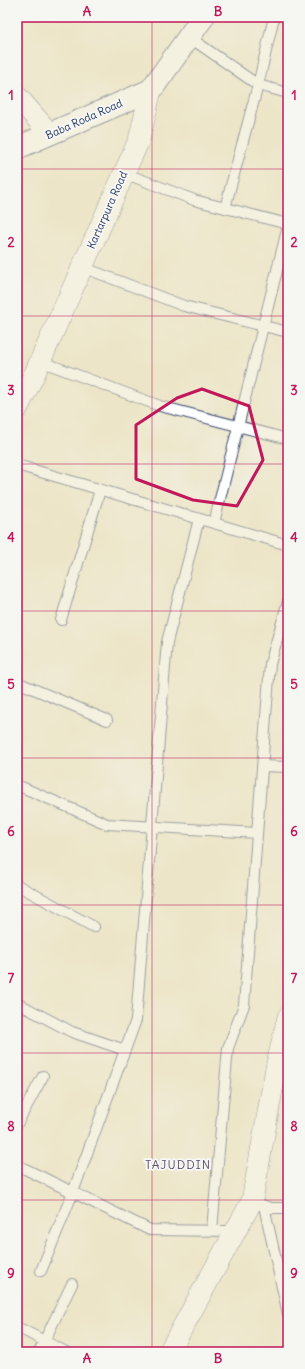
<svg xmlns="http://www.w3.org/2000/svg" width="305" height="1369" viewBox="0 0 305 1369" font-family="Delius,sans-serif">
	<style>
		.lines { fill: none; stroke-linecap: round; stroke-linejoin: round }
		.service-casing { stroke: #3a4a6e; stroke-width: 12 }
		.minor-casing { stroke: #3a4a6e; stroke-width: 22 }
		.tertiary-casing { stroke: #3a4a6e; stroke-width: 24 }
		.service { stroke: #fff; stroke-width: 10 }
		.minor { stroke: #fff; stroke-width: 21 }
		.tertiary { stroke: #fff; stroke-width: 22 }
		.marked { fill: none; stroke: #c2185b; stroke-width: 3; stroke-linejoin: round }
		.grid { fill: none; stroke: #c2185b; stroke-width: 1; stroke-opacity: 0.55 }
		.labels { text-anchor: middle; stroke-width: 4; stroke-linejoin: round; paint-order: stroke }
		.street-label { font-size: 11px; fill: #1b2f5e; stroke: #f6f6f2 }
		.neighbourhood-label { font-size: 12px; letter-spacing: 1px; fill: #5f4f6c; stroke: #f6f6f2 }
		.neatline { fill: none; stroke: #c2185b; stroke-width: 1.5 }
		.grid-label { font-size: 13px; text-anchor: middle; font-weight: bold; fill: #c2185b }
	</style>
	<rect width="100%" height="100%" fill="#f6f6f2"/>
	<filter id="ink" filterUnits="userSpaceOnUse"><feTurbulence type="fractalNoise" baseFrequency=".025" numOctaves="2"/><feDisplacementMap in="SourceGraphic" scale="8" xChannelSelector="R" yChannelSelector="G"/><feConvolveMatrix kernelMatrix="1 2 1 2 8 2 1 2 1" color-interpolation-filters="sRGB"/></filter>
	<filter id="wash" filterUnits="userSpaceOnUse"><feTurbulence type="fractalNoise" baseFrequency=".012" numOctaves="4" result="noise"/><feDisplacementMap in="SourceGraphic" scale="16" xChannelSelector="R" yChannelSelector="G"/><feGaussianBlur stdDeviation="0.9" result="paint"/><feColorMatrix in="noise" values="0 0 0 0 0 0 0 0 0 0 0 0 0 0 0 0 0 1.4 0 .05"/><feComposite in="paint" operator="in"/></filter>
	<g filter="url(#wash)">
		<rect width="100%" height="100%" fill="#ece5c8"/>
	</g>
	<g filter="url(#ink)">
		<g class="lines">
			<defs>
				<path id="service" d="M189,37l69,48 30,8
					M124,173l70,27 94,24
					M225,208l33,-123 16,-68
					M82,267l102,39 104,26
					M40,361l120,45 128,33
					M17,465l271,80
					M214,523l74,-297
					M61,620l39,-130
					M17,682l90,38
					M262,766l26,1
					M17,785l90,39 150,9
					M17,885l77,42
					M17,1003l55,29 53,18
					M17,1124l26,-48
					M17,1165l133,65 85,1
					M259,1204l11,4h18
					M264,1206l24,108
					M212,1230l16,-182 16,-43 26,-341 18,-63
					M41,1271l32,-79 63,-172 31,-378 32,-123
					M17,1327l49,25
					M39,1352l33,-68"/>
				<path id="minor" d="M17,96l32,37
					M17,409l17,-34 105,-235 12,-50
					M169,1352l83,-151 24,-133 12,-51"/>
				<path id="tertiary" d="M17,148l134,-58 52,-73"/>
			</defs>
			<!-- service casing -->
			<use href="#service" class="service-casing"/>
			<!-- minor casing -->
			<use href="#minor" class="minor-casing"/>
			<!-- tertiary casing -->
			<use href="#tertiary" class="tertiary-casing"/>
			<!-- service -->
			<use href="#service" class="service"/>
			<!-- minor -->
			<use href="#minor" class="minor"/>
			<!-- tertiary -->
			<use href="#tertiary" class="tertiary"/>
		</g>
	</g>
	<!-- marked area -->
	<path d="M0 0H305V1369H0ZM202,389l47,17 14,54 -26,46 -44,-6 -57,-21v-54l41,-27z" fill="#ece5c8" fill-opacity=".55" fill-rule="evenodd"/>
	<path class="marked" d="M202,389l47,17 14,54 -26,46 -44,-6 -57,-21v-54l41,-27z"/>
	<!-- grid -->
	<path class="grid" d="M152,17v1335M17,169h271M17,316h271M17,464h271M17,611h271M17,758h271M17,905h271M17,1053h271M17,1200h271"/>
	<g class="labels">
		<!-- street labels -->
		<g class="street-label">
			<text transform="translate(84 119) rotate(-24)" y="4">Baba Roda Road</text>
			<text transform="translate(107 210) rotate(-66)" y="4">Kartarpura Road</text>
		</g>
		<!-- neighbourhood labels -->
		<g class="neighbourhood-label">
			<text x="178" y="1169">TAJUDDIN</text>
		</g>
	</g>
	<!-- margin -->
	<rect width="305" height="1369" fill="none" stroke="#f6f6f2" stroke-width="44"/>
	<rect x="22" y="22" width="261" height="1325" class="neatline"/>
	<g class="grid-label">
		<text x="87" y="16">A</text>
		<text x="218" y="16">B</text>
		<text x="11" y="100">1</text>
		<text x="294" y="100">1</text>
		<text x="11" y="247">2</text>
		<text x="294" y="247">2</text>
		<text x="11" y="395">3</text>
		<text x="294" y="395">3</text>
		<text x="11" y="542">4</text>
		<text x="294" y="542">4</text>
		<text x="11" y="689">5</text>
		<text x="294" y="689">5</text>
		<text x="11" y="836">6</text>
		<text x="294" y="836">6</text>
		<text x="11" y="983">7</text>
		<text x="294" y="983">7</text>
		<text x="11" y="1131">8</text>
		<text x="294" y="1131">8</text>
		<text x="11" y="1278">9</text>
		<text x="294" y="1278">9</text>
		<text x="87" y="1363">A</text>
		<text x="218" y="1363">B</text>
	</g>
</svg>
